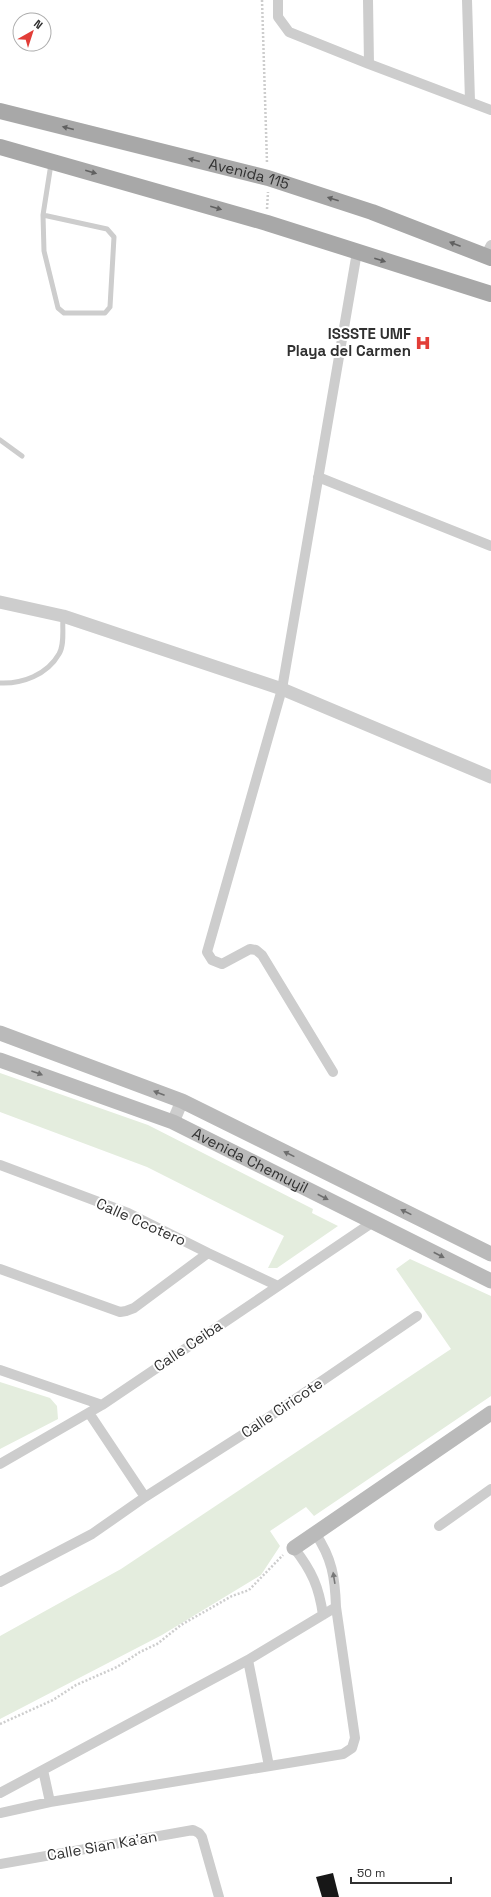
<svg xmlns="http://www.w3.org/2000/svg" width="491" height="1897" viewBox="0 0 491 1897" font-family="'Space Grotesk',sans-serif">
	<style>
		.green { fill: #e4edde }
		.building { fill: #171717 }
		.lines { fill: none; stroke-linecap: round; stroke-linejoin: round }
		.path { stroke: #cdcdcd; stroke-width: 2.5; stroke-dasharray: 2 2; stroke-linecap: butt }
		.service { stroke: #cdcdcd; stroke-width: 5 }
		.minor { stroke: #cdcdcd; stroke-width: 10 }
		.tertiary { stroke: #cdcdcd; stroke-width: 13 }
		.secondary { stroke: #bababa; stroke-width: 15 }
		.primary { stroke: #a8a8a8; stroke-width: 16 }
		.oneway { fill: #606060 }
		.oneway2 { fill: #6e6e6e }
		.oneway3 { fill: #777 }
		.labels { text-anchor: middle; stroke-width: 4; stroke-linejoin: round; paint-order: stroke }
		.street-label { font-size: 15px; fill: #303030; stroke: #fff }
		.poi-label { font-size: 15px; font-weight: bold; fill: #303030; stroke: #fff; text-anchor: end }
	</style>
	<rect width="100%" height="100%" fill="#fff"/>
	<!-- green -->
	<path class="green" d="M0,1073l148,52 165,84 -1,4 26,13 -61,42h-9l16,-32 -137,-69 -147,-55z
		M410,1259l81,37v100l-177,120 -8,-9 -36,24 10,15 -19,29 -99,60 -162,84v-83l121,-67 330,-220 -55,-80z
		M0,1382l50,16 7,8 1,13 -58,30z"/>
	<!-- building -->
	<path class="building" d="M333,1873l6,24h-17l-6,-20z"/>
	<g class="lines">
		<!-- path -->
		<path class="path" d="M262,0l5,163
			M267,209l1,-17
			M0,1724l53,-24 23,-15 41,-18 23,-15 17,-8 24,-19 51,-29 17,-6 34,-35"/>
		<!-- service -->
		<path class="service" d="M43,215l64,14 7,8 -4,70 -5,6h-41l-6,-5 -14,-57 -1,-36 8,-51
			M0,440l22,16
			M0,683c22,1 47,-8 59,-29 6,-10 3,-25 4,-37"/>
		<!-- minor -->
		<path class="minor" d="M278,0v17l11,15 80,32
			M368,0l1,64 122,46
			M467,0l3,101
			M485,256l6,-11
			M318,477l173,69
			M333,1072l-71,-117 -6,-5 -6,-1 -28,15 -10,-4 -5,-8 75,-263 75,-437
			M0,1165l128,48 80,40 70,33
			M0,1269l120,43 6,-1 8,-3 74,-55
			M0,1370l102,35
			M89,1413l56,84 105,-67 167,-114
			M0,1464l102,-59 271,-183
			M439,1526l52,-37
			M315,1533c17,25 20,44 21,74
			M294,1548c18,23 25,39 29,67
			M0,1582l92,-48 53,-37
			M248,1660l21,106
			M43,1770l7,32
			M0,1793l248,-133 88,-53 19,131 -3,10 -9,6 -293,48 -50,11
			M0,1864l193,-34 6,3 3,4 17,60"/>
		<!-- tertiary -->
		<path class="tertiary" d="M0,602l63,14 219,73 209,88
			M173,1122l9,-21"/>
		<!-- secondary -->
		<g class="secondary">
			<path d="M0,1033l182,68 309,153"/>
			<path id="s1" d="M0,1060l173,62 318,159"/>
			<path d="M294,1548l197,-135"/>
		</g>
		<!-- primary -->
		<g class="primary">
			<path id="s2" d="M0,111l268,67 104,34 119,46"/>
			<path d="M0,147l267,76 224,71"/>
		</g>
	</g>
	<!-- one-way arrows -->
	<defs><path id="oneway-solid" d="M-6-.8H1V-3.2L6.5 0L1 3.2V.8H-6Z"/></defs>
	<g class="oneway">
		<use href="#oneway-solid" transform="translate(68 128) rotate(-166)"/>
		<use href="#oneway-solid" transform="translate(194 160) rotate(-166)"/>
		<use href="#oneway-solid" transform="translate(91 172) rotate(16)"/>
		<use href="#oneway-solid" transform="translate(333 199) rotate(-162)"/>
		<use href="#oneway-solid" transform="translate(216 208) rotate(16)"/>
		<use href="#oneway-solid" transform="translate(455 244) rotate(-159)"/>
		<use href="#oneway-solid" transform="translate(380 260) rotate(17)"/>
	</g>
	<g class="oneway2">
		<use href="#oneway-solid" transform="translate(37 1073) rotate(20)"/>
		<use href="#oneway-solid" transform="translate(159 1093) rotate(-159)"/>
		<use href="#oneway-solid" transform="translate(289 1154) rotate(-154)"/>
		<use href="#oneway-solid" transform="translate(323 1197) rotate(27)"/>
		<use href="#oneway-solid" transform="translate(406 1212) rotate(-154)"/>
		<use href="#oneway-solid" transform="translate(439 1255) rotate(27)"/>
	</g>
	<use class="oneway3" href="#oneway-solid" transform="translate(334 1578) rotate(-99)"/>
	<!-- icons -->
	<defs>
		<symbol id="hospital-bare" viewBox="-9 -9 18 18"><path d="M-5-5h3v3.5h4V-5h3V5h-3V1.5h-4V5h-3Z" fill="#e23d37" stroke="#fff" stroke-width="2.5" paint-order="stroke"/></symbol>
	</defs>
	<g fill-rule="evenodd">
		<use href="#hospital-bare" x="412" y="332" width="22" height="22"/>
	</g>
	<g class="labels">
		<!-- street labels -->
		<g class="street-label">
			<text dy="5" stroke="none"><textPath href="#s2" startOffset="257">Avenida 115</textPath></text>
			<text dy="5" stroke="none"><textPath href="#s1" startOffset="270">Avenida Chemuyil</textPath></text>
			<text transform="translate(141 1222) rotate(24)" y="5">Calle Ccotero</text>
			<text transform="translate(188 1346) rotate(-34)" y="5">Calle Ceiba</text>
			<text transform="translate(282 1408) rotate(-34)" y="5">Calle Ciricote</text>
			<text transform="translate(102 1846) rotate(-10)" y="5">Calle Sian Ka'an</text>
		</g>
		<!-- poi labels -->
		<g class="poi-label">
			<text x="411" y="339">ISSSTE UMF<tspan x="411" dy="17">Playa del Carmen</tspan></text>
		</g>
	</g>
	<!-- north arrow -->
	<g transform="translate(32 32) rotate(39)"><circle r="19" fill="#ffffff" stroke="#acacac"/>
	<path d="M0-3L7 15L0 10L-7 15Z" fill="#e23d37"/>
	<text y="-6" font-size="11" font-weight="bold" text-anchor="middle" fill="#303030">N</text>
	</g>
	<!-- scale -->
	<path d="M351 1877v6h100v-6" fill="none" stroke="#303030" stroke-width="2"/>
	<text x="357" y="1877" font-size="12" fill="#303030" stroke="#ffffff" stroke-width="3" paint-order="stroke">50 m</text>
</svg>
